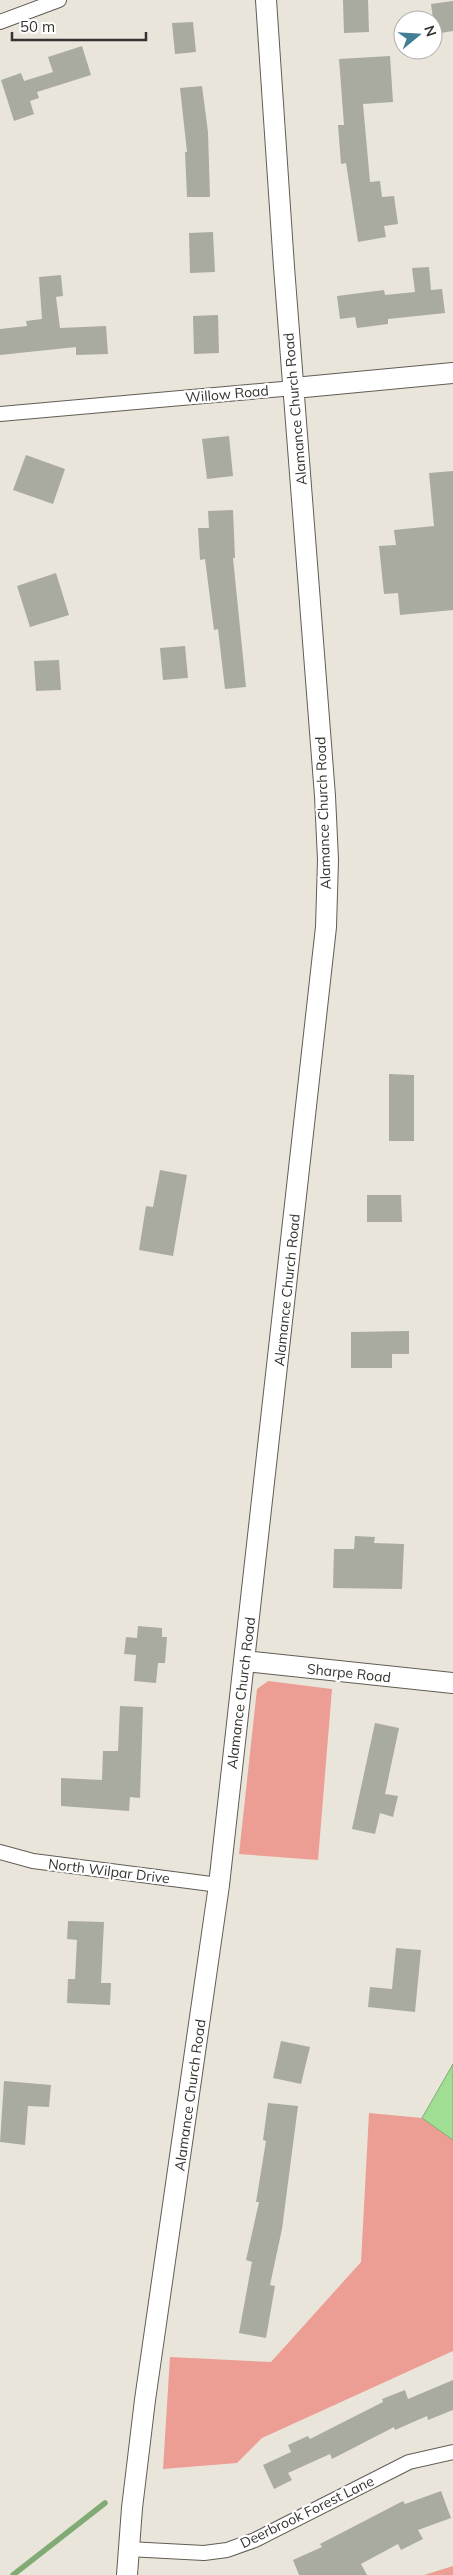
<svg xmlns="http://www.w3.org/2000/svg" width="453" height="2575" viewBox="0 0 453 2575" font-family="Mulish,sans-serif">
	<style>
		.green { fill: #ed9e94 }
		.water { fill: #a0df93; stroke: #80ab75 }
		.lines { fill: none; stroke-linecap: round; stroke-linejoin: round }
		.stream { stroke: #80ab75; stroke-width: 5.5 }
		.building { fill: #a9aba0 }
		.street-casing { stroke: #615d54; stroke-width: 16 }
		.secondary-casing { stroke: #615d54; stroke-width: 22 }
		.street { stroke: #fff; stroke-width: 14 }
		.secondary { stroke: #fff; stroke-width: 20 }
		.labels { text-anchor: middle; stroke-width: 4.5; stroke-linejoin: round; paint-order: stroke }
		.street-label { font-size: 14px; fill: #35332f; stroke: #fff }
	</style>
	<rect width="100%" height="100%" fill="#eae5db"/>
	<!-- green -->
	<path class="green" d="M268,1681l64,8 -14,171 -79,-6 18,-165z
		M369,2113l53,5 31,22v211l-191,87 -25,25 -74,6 7,-112 101,5 90,-100z
		M453,2566v9h-29z"/>
	<!-- water -->
	<path class="water" d="M453,2064v76l-31,-22z"/>
	<g class="lines">
		<!-- stream -->
		<path class="stream" d="M13,2575l92,-72"/>
	</g>
	<!-- building -->
	<path class="building" d="M343,0h25l1,32 -25,1z
		M453,1v30l-18,3 -4,-30z
		M193,22l3,30 -21,2 -3,-31z
		M82,46l9,29 -54,17 2,6 -9,3 4,13 -20,7 -13,-41 20,-7 3,8 29,-9 -5,-15z
		M390,56l3,46 -30,2 7,78 10,-1 2,16 12,-1 4,28 -14,2 2,11 -28,5 -12,-79 -5,1 -3,-39h6l-5,-66z
		M202,86l6,46 2,65h-23l-2,-45h2l-7,-64z
		M213,232l2,40 -25,1 -1,-40z
		M429,267l2,23 11,-1 3,24 -57,6v5l-31,4 -2,-11 -15,2 -3,-23 47,-6 1,5 30,-3 -3,-24z
		M61,275l2,21 -7,1 4,31 46,-2 2,28 -32,1v-8l-76,8v-26l27,-3 -1,-5 16,-2 -3,-42z
		M218,315l1,38 -25,1 -1,-38z
		M229,436l4,40 -26,3 -5,-40z
		M26,455l39,14 -12,35 -40,-14z
		M453,471v139l-53,5 -2,-22 -14,1 -5,-48 17,-1 -2,-15 40,-4 -5,-53z
		M233,510l2,48h-2l13,129 -21,2 -7,-60 -4,1 -9,-71 -5,1 -2,-32h11l-1,-17z
		M56,573l13,42 -39,12 -13,-41z
		M185,646l3,32 -25,2 -3,-32z
		M59,660l2,30 -25,1 -2,-30z
		M389,1074l25,1v66h-25z
		M160,1170l27,5 -14,81 -34,-6 7,-44 7,1z
		M367,1195h34l1,27h-35z
		M409,1331v23h-17v14h-41v-36z
		M355,1536l20,1 -1,6 30,1 -2,45 -69,-1 1,-39h20z
		M138,1626l24,2v9h5l-2,26h-7l-2,20 -22,-2 2,-26 -12,-1 2,-17 11,1z
		M120,1706l23,1 -3,91 -10,-1 -1,14 -68,-5v-28l41,2 1,-29h15z
		M375,1723l24,5 -14,66 13,2 -5,21 -13,-4 -5,21 -23,-5z
		M68,1921l36,1 -3,61h10l-1,22 -43,-2 1,-24h7l2,-39 -10,-1z
		M396,1948l25,2 -6,62 -47,-5 2,-20 22,2z
		M281,2041l29,6 -9,37 -28,-6z
		M4,2081l47,4 -2,22 -21,-1 -3,39 -25,-3z
		M268,2103l30,3 -16,123 -12,56 5,1 -9,52 -27,-5 13,-71 -6,-2 13,-58h-3l10,-61 -3,-1z
		M453,2380v30l-25,10 -1,-4 -32,14 -1,-3 -62,32 -2,-5 -42,19 4,7 -18,9 -11,-24 28,-13 -3,-7 20,-9 2,3 73,-37 -1,-3 23,-9 3,9z
		M441,2491l10,27 -33,12 5,9 -22,11 -3,-6 -37,20 6,11h-68l-6,-15 29,-13 -2,-3 83,-43 2,3z"/>
	<g class="lines">
		<defs>
			<path id="street" d="M0,22l59,-22
				M0,414l294,-26
				M0,1852l33,9 186,24
				M128,2549l76,4 23,-3 28,-10 154,-78 44,-10"/>
			<path id="secondary" d="M294,388l159,-15
				M245,1661l208,22
				M127,2575l5,-67 13,-108 74,-515 107,-958 2,-67 -3,-64 -41,-529 -18,-267"/>
		</defs>
		<!-- street casing -->
		<use href="#street" class="street-casing"/>
		<!-- secondary casing -->
		<use href="#secondary" class="secondary-casing"/>
		<!-- street -->
		<use href="#street" class="street"/>
		<!-- secondary -->
		<use href="#secondary" class="secondary"/>
	</g>
	<g class="labels">
		<!-- street labels -->
		<g class="street-label">
			<text transform="translate(227 394) rotate(-5)" y="5">Willow Road</text>
			<text transform="translate(295 409) rotate(-95)" y="5">Alamance Church Road</text>
			<text transform="translate(323 813) rotate(-92)" y="5">Alamance Church Road</text>
			<text transform="translate(287 1290) rotate(-84)" y="5">Alamance Church Road</text>
			<text transform="translate(349 1673) rotate(6)" y="5">Sharpe Road</text>
			<text transform="translate(241 1693) rotate(-83)" y="5">Alamance Church Road</text>
			<text transform="translate(109 1871) rotate(7)" y="5">North Wilpar Drive</text>
			<text transform="translate(190 2095) rotate(-82)" y="5">Alamance Church Road</text>
			<text transform="translate(307 2512) rotate(-26)" y="5">Deerbrook Forest Lane</text>
		</g>
	</g>
	<!-- north arrow -->
	<g transform="translate(418 35) rotate(72)"><circle r="24" fill="#ffffff" stroke="#aeadac"/>
	<path d="M0-4L9 19L0 12L-9 19Z" fill="#427f95"/>
	<text y="-8" font-size="14" font-weight="bold" text-anchor="middle" fill="#35332f">N</text>
	</g>
	<!-- scale -->
	<path d="M12 32v8h134v-8" fill="none" stroke="#35332f" stroke-width="2.5"/>
	<text x="20" y="32" font-size="15" fill="#35332f" stroke="#ffffff" stroke-width="4" paint-order="stroke">50 m</text>
</svg>
